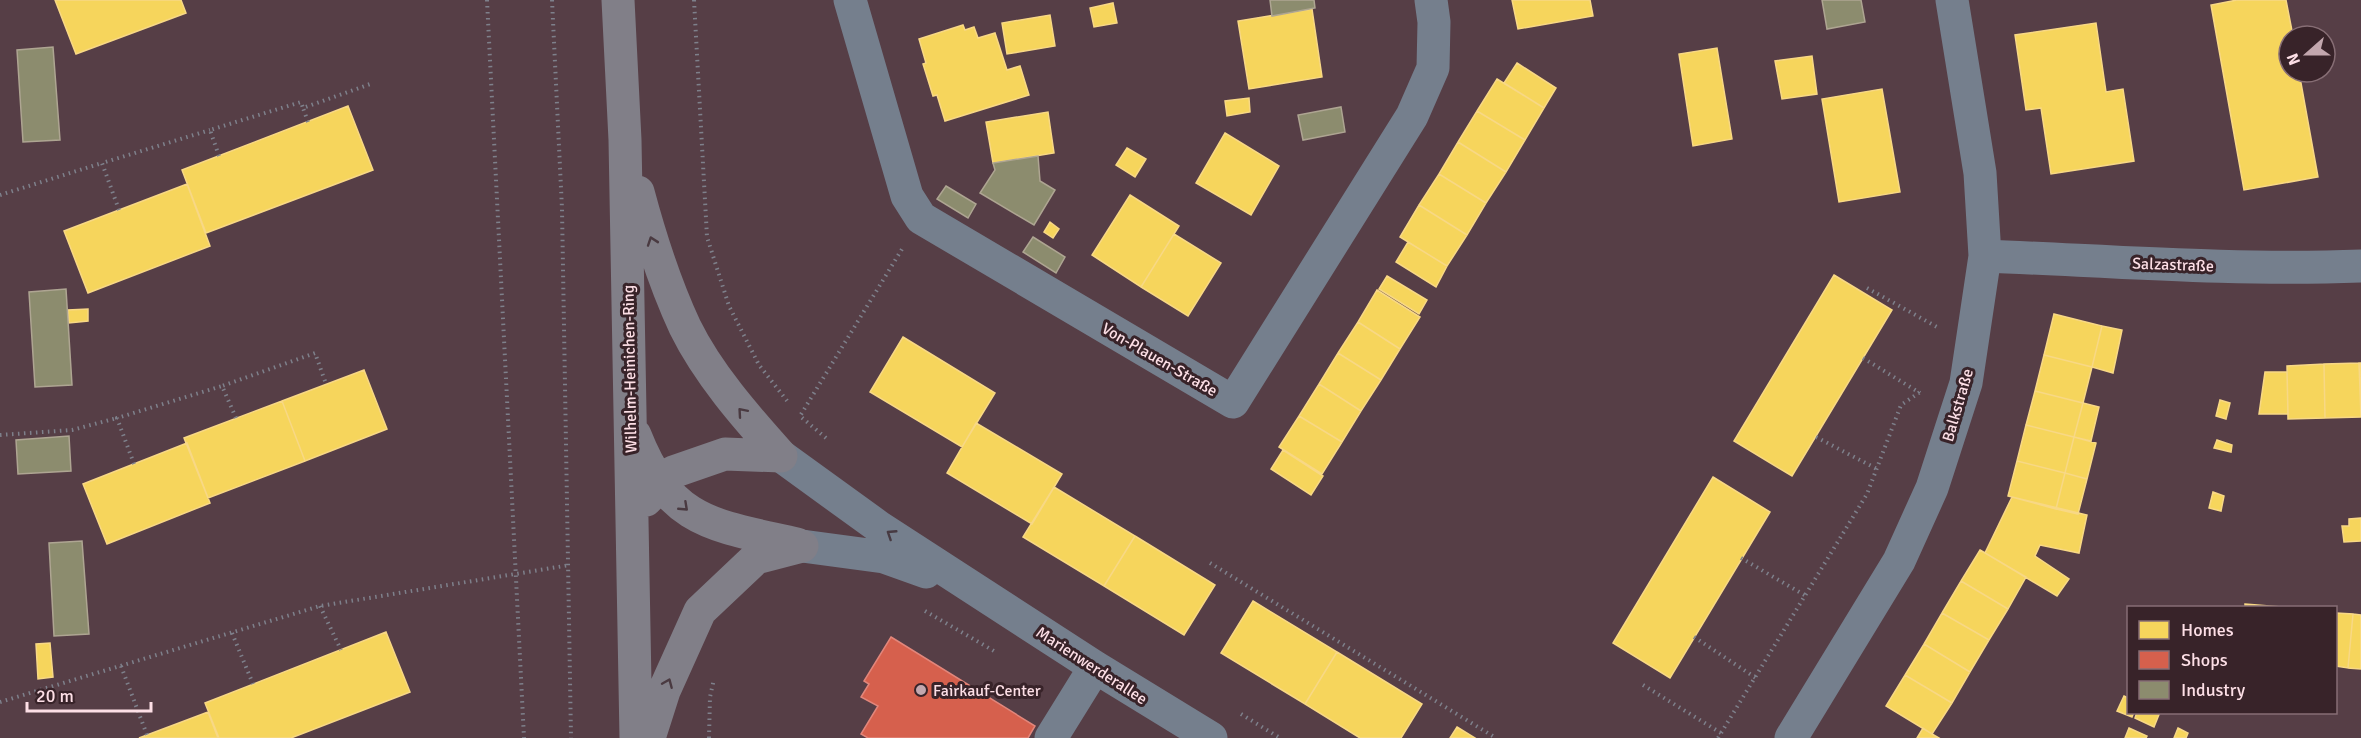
<svg xmlns="http://www.w3.org/2000/svg" width="2361" height="738" viewBox="0 0 2361 738" font-family="Signika,sans-serif">
	<style>
		.homes { fill: #f6d55c; stroke: #f8d885; stroke-width: 1.5 }
		.shops { fill: #d6604d; stroke: #e2867b; stroke-width: 1.5 }
		.industry { fill: #8c8c6e; stroke: #aea592; stroke-width: 1.5 }
		.lines { fill: none; stroke-linecap: round; stroke-linejoin: round }
		.path { stroke: #7e808b; stroke-width: 4; stroke-dasharray: 1.5 4.5; stroke-linecap: butt }
		.minor { stroke: #757f8d; stroke-width: 33 }
		.major { stroke: #817f88; stroke-width: 33 }
		.oneway { stroke: #4a3a41 }
		.oneway2 { stroke: #473a42 }
		.poi-dot { fill: #c3a7ae; stroke: #382329; stroke-width: 2 }
		.labels { text-anchor: middle; stroke-width: 6; stroke-linejoin: round; paint-order: stroke }
		.street-label { font-size: 16px; fill: #fddfe6; stroke: #382329 }
		.poi-label { font-size: 16px; fill: #fddfe6; stroke: #382329; text-anchor: start }
	</style>
	<rect width="100%" height="100%" fill="#563e46"/>
	<!-- homes -->
	<path class="homes" d="M55,0h126l5,13 -110,41z
		M1512,0h78l3,16 -75,13z
		M2237,0h49l7,36h-4v36h10l19,105 -74,13 -33,-185z
		M1113,3l4,20 -23,4 -4,-19z
		M1312,9l10,68 -73,12 -11,-68z
		M1050,15l5,31 -48,8 -5,-31z
		M2096,23l10,69 17,-3 11,72 -83,13 -10,-66 -15,2 -11,-75z
		M963,25l2,5 9,-3 4,11 17,-5 12,37 13,-4 9,29 -84,26 -8,-26 -4,1 -10,-32 3,-1 -7,-24z
		M1717,48l15,91 -39,7 -14,-92z
		M1812,56l5,38 -35,5 -7,-38z
		M1517,63l39,25 -12,20 -40,-25z
		M1497,79l47,29 -19,32 -48,-29z
		M1882,89l18,103 -61,10 -17,-103z
		M1249,98l1,14 -23,4 -2,-15z
		M348,106l25,64 -167,63 -24,-63z
		M1477,111l48,29 -19,32 -48,-30z
		M1048,112l6,41 -61,10 -7,-41z
		M1225,133l54,33 -28,49 -55,-32z
		M1458,142l48,30 -20,31 -47,-29z
		M1127,148l19,11 -11,18 -19,-12z
		M1439,174l47,29 -19,32 -48,-30z
		M187,184l23,62 -122,47 -24,-62z
		M1130,195l49,31 -38,61 -49,-32z
		M1419,205l48,30 -20,31 -47,-29z
		M1050,222l9,7 -6,9 -9,-6z
		M1174,234l47,29 -33,53 -47,-29z
		M1408,242l39,24 -11,21 -40,-25z
		M1834,275l58,35 -100,166 -58,-35z
		M1387,276l40,24 -8,14 -40,-25z
		M1377,290l43,27 -20,32 -42,-27z
		M88,309v12l-19,2 -1,-13z
		M2054,314l48,12 -10,41 -48,-12z
		M1358,322l42,27 -19,31 -43,-27z
		M2102,326l20,4 -9,43 -21,-6z
		M903,337l92,56 -33,54 -92,-55z
		M1338,353l43,27 -20,31 -42,-27z
		M2044,355l48,12 -9,36 -48,-12z
		M2359,363l2,54 -36,1 -1,-54z
		M2359,363h2v54z
		M2324,364l1,54 -37,1 -1,-53z
		M364,370l23,59 -82,32 -23,-60z
		M2265,372h22l1,42h-29z
		M1319,384l42,27 -19,31 -43,-26z
		M2035,391l48,12 -9,34 -48,-12z
		M2220,400l10,3 -4,16 -10,-3z
		M282,401l23,60 -97,37 -24,-60z
		M2083,403l16,4 -8,34 -17,-4z
		M1299,416l43,26 -20,32 -43,-27z
		M976,423l86,51 -30,50 -85,-51z
		M2026,425l48,12 -9,36 -48,-12z
		M2074,437l22,6 -9,36 -22,-6z
		M2217,440l15,5 -1,7 -17,-4z
		M187,443l23,60 -103,41 -24,-60z
		M1283,450l40,26 -12,19 -40,-26z
		M2017,461l48,12 -9,36 -48,-13z
		M2065,473l22,6 -9,35 -22,-5z
		M1713,477l57,35 -100,166 -57,-35z
		M1054,487l81,49 -31,50 -81,-49z
		M2213,492l11,4 -3,15 -12,-3z
		M2012,497l75,18 -8,38 -39,-8 -5,11 34,23 -12,17 -72,-43z
		M2361,518v23l-17,1 -2,-16h7v-7z
		M1135,536l80,49 -31,50 -80,-49z
		M1980,550l46,27 -18,32 -47,-28z
		M1961,581l47,28 -19,31 -47,-27z
		M1253,601l84,51 -32,52 -84,-51z
		M2245,604l36,3v1h-36z
		M1942,613l47,27 -19,32 -46,-28z
		M2336,613l17,1 -5,54 -12,-2z
		M2353,614l8,1v54l-13,-1z
		M386,632l24,60 -119,46h-72l-14,-35z
		M50,643l3,34 -15,2 -2,-35z
		M1924,644l46,28 -18,31 -47,-28z
		M1337,652l85,52 -21,34h-41l-55,-34z
		M1905,675l47,28 -20,31 -46,-28z
		M2124,696l4,2v14h6l-2,5 -15,-6z
		M208,712l10,26h-79l8,-3z
		M2137,712h23l-6,15 -19,-9z
		M1457,727l18,11h-25z
		M1923,728l9,6 7,4h-22z
		M2129,728l18,8 -1,2h-21z
		M2178,728l10,5 -2,5h-12z"/>
	<!-- shops -->
	<path class="shops" d="M891,637l144,89 -7,12h-160l-7,-4 17,-28 -17,-9 8,-13 -5,-3z"/>
	<!-- industry -->
	<path class="industry" d="M1270,0h44l1,8 -43,8z
		M1822,0h39l4,22 -38,7z
		M53,47l7,93 -37,2 -6,-92z
		M1341,107l4,25 -42,8 -5,-25z
		M1038,156l2,25 15,9 -21,35 -54,-32 15,-23 -2,-7z
		M946,186l30,18 -8,14 -31,-19z
		M1033,237l32,20 -9,16 -33,-21z
		M66,289l6,96 -37,2 -6,-95z
		M69,436l2,35 -53,3 -2,-34z
		M82,541l7,93 -35,2 -5,-93z"/>
	<g class="lines">
		<!-- path -->
		<path class="path" d="M487,0l37,738
			M552,0l10,209 9,529
			M694,0l13,237 22,69 30,59 29,37
			M308,122l-5,-14 70,-25
			M219,156l-9,-26 91,-28 2,6
			M0,195l102,-32
			M119,210l-17,-47 108,-33
			M1867,288l70,39
			M1863,358l57,35
			M236,418l-14,-32 93,-33 11,31
			M0,435l72,-5 45,-12
			M1816,437l61,32
			M826,438l-26,-22 102,-167
			M134,464l-17,-46 105,-32
			M1741,558l65,38
			M1210,563l286,175
			M320,606l21,44
			M925,611l69,40
			M232,633l21,51
			M1694,637l62,41
			M121,666l26,69
			M1643,685l78,48
			M0,702l320,-96 250,-41
			M1241,714l39,24
			M709,738l1,-41 4,-18
			M1718,738l149,-244 34,-89 22,-15"/>
		<!-- minor -->
		<path class="minor" d="M850,0l57,196 14,22 312,184 179,-286 21,-48 1,-46 -3,-22
			M1985,256c125,5 251,15 376,10
			M781,456l98,71 216,140 116,71
			M802,546l82,11 42,15
			M1051,738l44,-71
			M1791,738l108,-177 33,-73 34,-105 19,-127 -5,-83 -28,-173"/>
		<!-- major -->
		<path class="major" d="M618,0l7,140 11,598
			M638,192c12,45 27,92 47,135 23,47 61,90 96,129
			M635,435c35,89 78,90 162,109
			M646,500l27,-28 52,-18 56,2
			M649,738l15,-47 36,-80 56,-53 46,-12"/>
	</g>
	<!-- one-way arrows -->
	<defs><path id="oneway-chevron" d="M-2-3.5L2.5 0L-2 3.5" fill="none" stroke-width="1.6" stroke-linecap="round" stroke-linejoin="round" transform="scale(1.5)"/></defs>
	<g class="oneway">
		<use href="#oneway-chevron" transform="translate(652 241) rotate(-109)"/>
		<use href="#oneway-chevron" transform="translate(742 412) rotate(-131)"/>
		<use href="#oneway-chevron" transform="translate(684 507) rotate(43)"/>
		<use href="#oneway-chevron" transform="translate(668 683) rotate(-67)"/>
	</g>
	<use class="oneway2" href="#oneway-chevron" transform="translate(891 534) rotate(-147)"/>
	<!-- markers -->
	<circle class="poi-dot" cx="921" cy="690" r="6"/>
	<g class="labels">
		<!-- street labels -->
		<g class="street-label">
			<text transform="translate(2173 264) rotate(2)" y="6">Salzastraße</text>
			<text transform="translate(1160 359) rotate(30)" y="6">Von-Plauen-Straße</text>
			<text transform="translate(629 369) rotate(-91)" y="6">Wilhelm-Heinichen-Ring</text>
			<text transform="translate(1957 405) rotate(-74)" y="6">Balkstraße</text>
			<text transform="translate(1092 665) rotate(33)" y="6">Marienwerderallee</text>
		</g>
		<!-- poi labels -->
		<g class="poi-label">
			<text x="933" y="696">Fairkauf-Center</text>
		</g>
	</g>
	<!-- legend -->
	<rect x="2127" y="606" width="210" height="108" fill="#382329" stroke="#876e75" stroke-width="1.5"/>
	<rect x="2139" y="621" width="30" height="18" fill="#f6d55c" stroke="#876e75" stroke-width="1.5"/>
	<text x="2181" y="636" font-size="18" fill="#fddfe6">Homes</text>
	<rect x="2139" y="651" width="30" height="18" fill="#d6604d" stroke="#876e75" stroke-width="1.5"/>
	<text x="2181" y="666" font-size="18" fill="#fddfe6">Shops</text>
	<rect x="2139" y="681" width="30" height="18" fill="#8c8c6e" stroke="#876e75" stroke-width="1.5"/>
	<text x="2181" y="696" font-size="18" fill="#fddfe6">Industry</text>
	<!-- north arrow -->
	<g transform="translate(2307 54) rotate(249)"><circle r="28" fill="#382329" stroke="#876e75" stroke-width="1.5"/>
	<path d="M0-4.5L10 22L0 15L-10 22Z" fill="#c3a7ae"/>
	<text y="-9" font-size="16" font-weight="bold" text-anchor="middle" fill="#fddfe6">N</text>
	</g>
	<!-- scale -->
	<path d="M27 702v9h124v-9" fill="none" stroke="#fddfe6" stroke-width="3"/>
	<text x="36" y="702" font-size="18" fill="#fddfe6" stroke="#382329" stroke-width="4.5" paint-order="stroke">20 m</text>
</svg>
